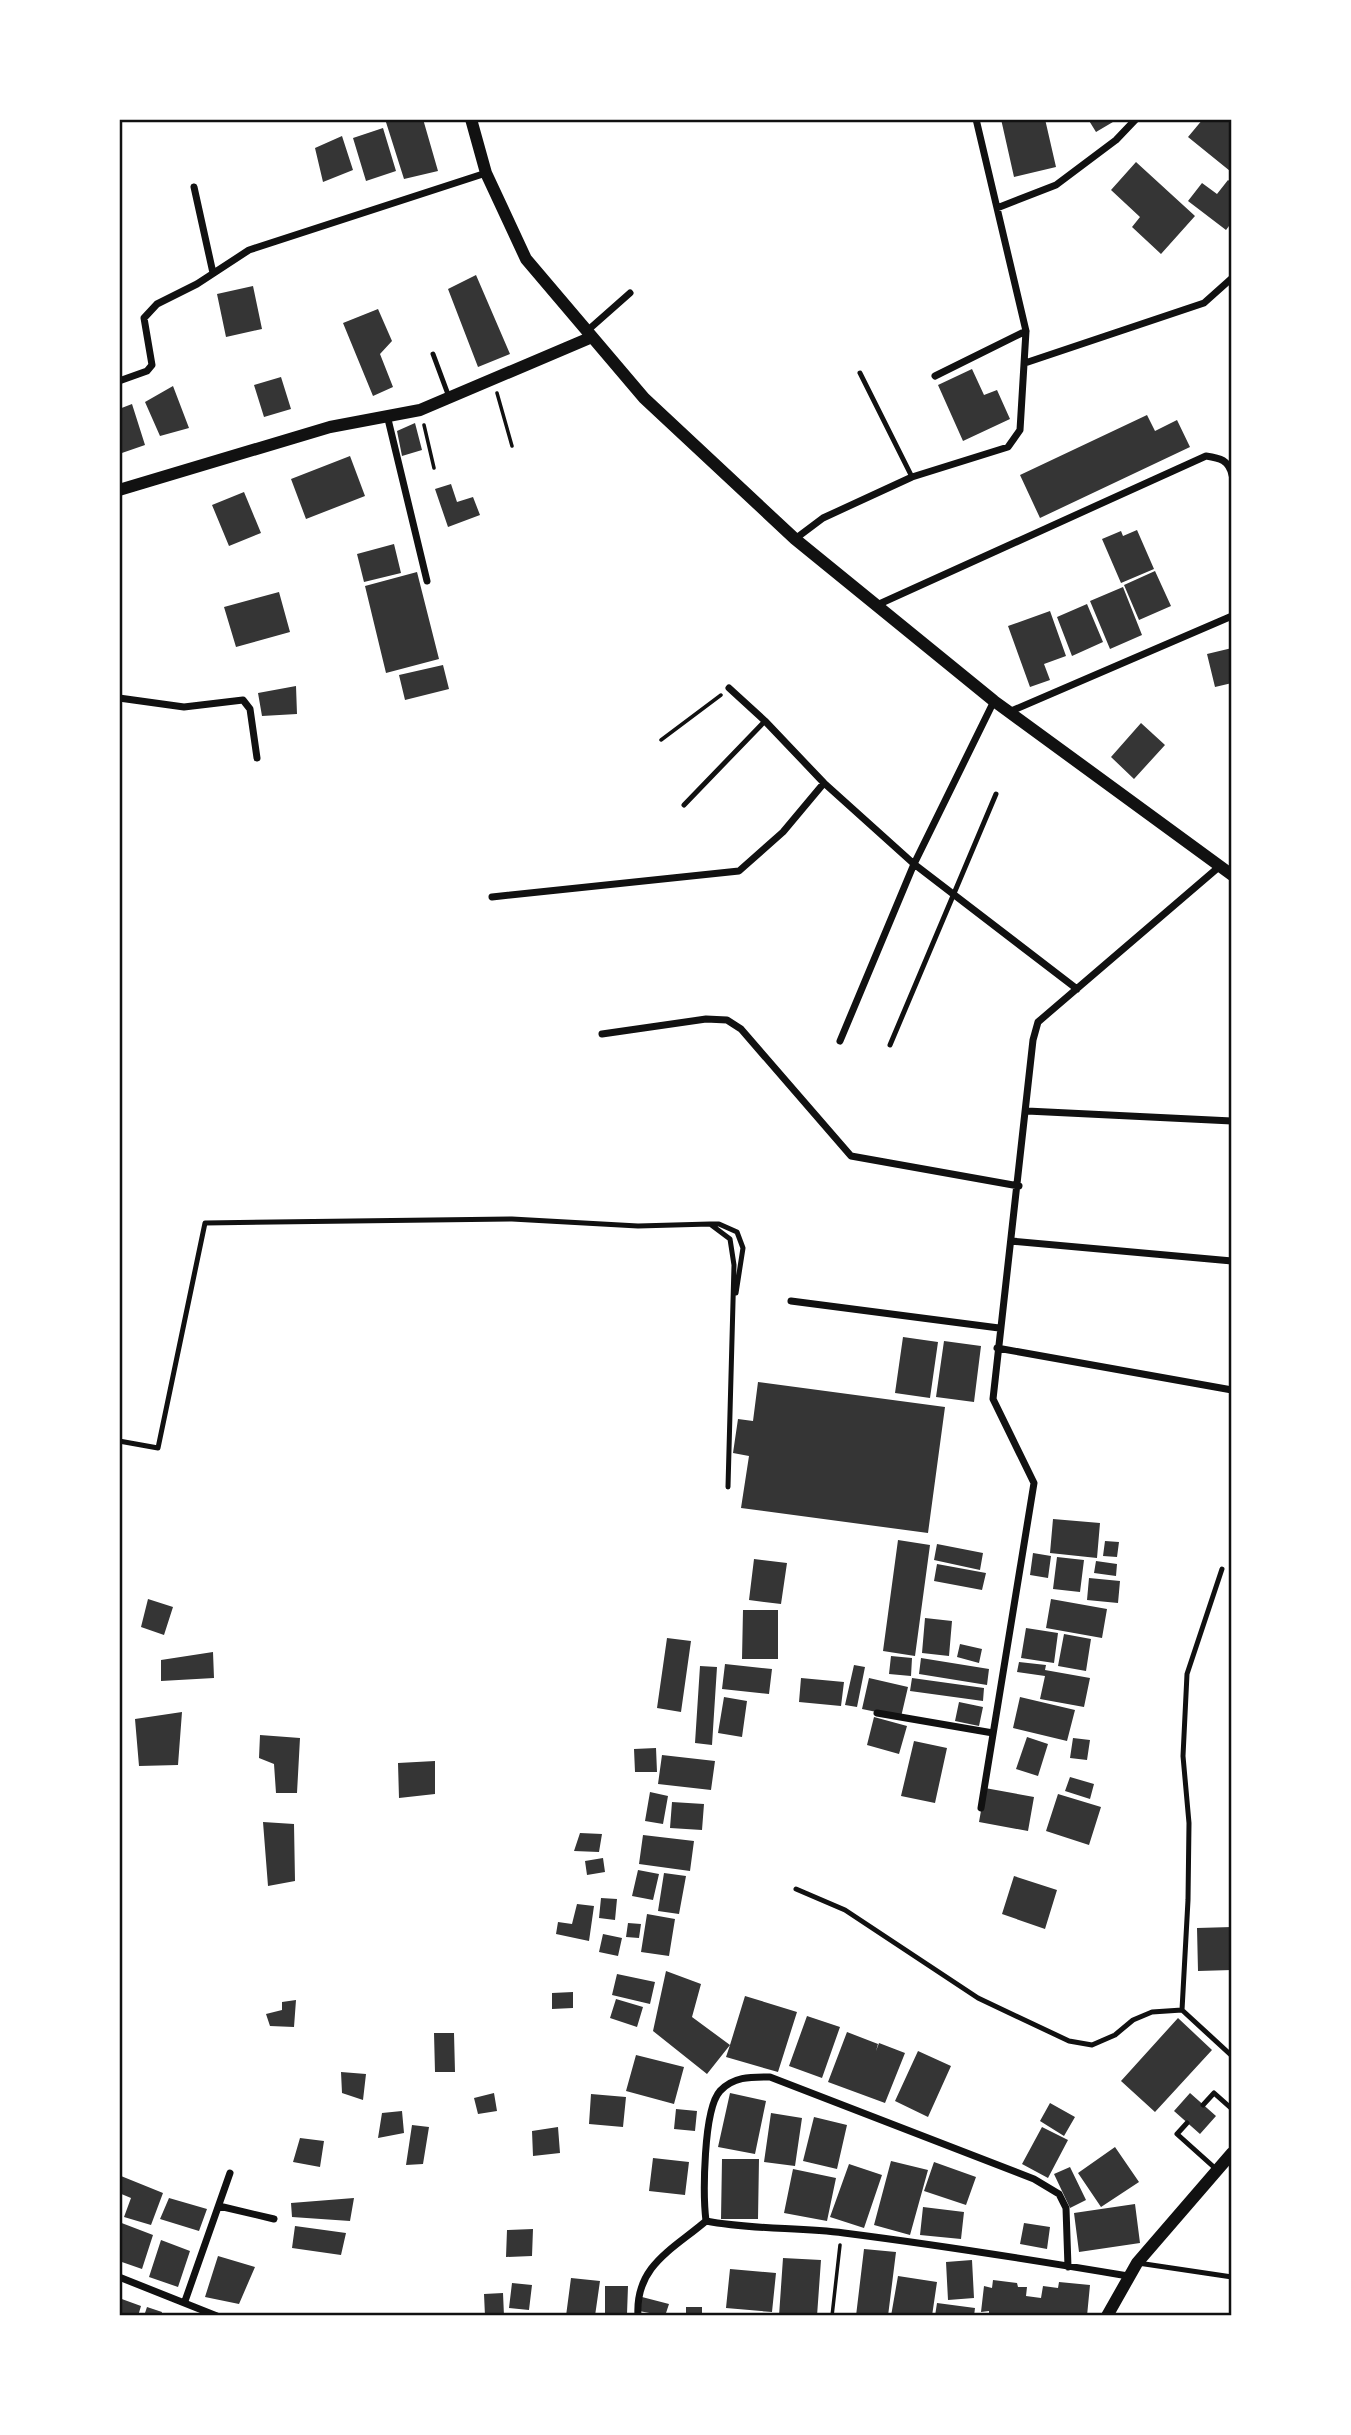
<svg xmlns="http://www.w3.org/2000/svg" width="1351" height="2435" viewBox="0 0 1351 2435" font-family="Montserrat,sans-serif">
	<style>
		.building { fill: #353535 }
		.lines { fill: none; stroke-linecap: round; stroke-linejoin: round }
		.path { stroke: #111; stroke-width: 3.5 }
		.service { stroke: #111; stroke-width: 5 }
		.minor { stroke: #111; stroke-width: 7 }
		.tertiary { stroke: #111; stroke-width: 12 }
		.neatline { fill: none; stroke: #111; stroke-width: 2.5 }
	</style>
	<rect width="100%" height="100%" fill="#fff"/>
	<!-- building -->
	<path class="building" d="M385,119h38l15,52 -34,8z
		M1001,119h44l11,48 -42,10z
		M1088,119h30l-22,13z
		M1203,119h29l-2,52 -42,-34z
		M383,128l13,43 -30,10 -13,-43z
		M342,136l11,34 -30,12 -8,-34z
		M1136,162l59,54 -34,38 -29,-27 8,-10 -29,-27z
		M1228,180l4,3v39l-6,8 -38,-29 14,-18 15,11z
		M476,275l34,79 -32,13 -30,-78z
		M253,286l9,43 -36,8 -9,-43z
		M378,309l14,32 -12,13 13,33 -20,9 -30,-73z
		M972,369l12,26 13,-5 13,29 -47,22 -25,-56z
		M281,377l10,32 -27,8 -10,-32z
		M173,386l16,42 -29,8 -15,-34z
		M132,404l13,41 -26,9v-45z
		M1147,415l8,16 22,-11 13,27 -150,71 -20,-43z
		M415,423l7,27 -20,6 -5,-25z
		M350,456l15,40 -59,23 -15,-40z
		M451,484l6,18 16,-5 7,18 -32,12 -13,-38z
		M244,492l17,41 -32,13 -17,-41z
		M1137,530l17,39 -33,14 -19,-44 19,-8 2,5z
		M394,544l7,29 -37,9 -7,-28z
		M1155,571l16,35 -32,14 -15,-35z
		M417,572l22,87 -53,14 -21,-87z
		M1123,587l19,48 -32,14 -20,-48z
		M279,592l11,40 -54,15 -12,-40z
		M1087,604l16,38 -31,14 -15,-39z
		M1050,611l16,45 -22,8 6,16 -20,7 -22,-61z
		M1232,648v35l-17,4 -8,-33z
		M443,665l6,24 -44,11 -6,-25z
		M296,686l1,28 -35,2 -4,-23z
		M1141,723l24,22 -31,34 -23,-22z
		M903,1337l35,5 -8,56 -35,-5z
		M944,1341l37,5 -7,56 -38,-5z
		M758,1382l187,25 -17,126 -187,-25 8,-52 -16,-3 5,-34 15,2z
		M1053,1519l47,4 -3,35 -47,-5z
		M898,1540l32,5 -15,111 -32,-5z
		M1105,1541l14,1 -2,15 -14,-1z
		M937,1544l46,9 -3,17 -46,-10z
		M1033,1553l18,3 -3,22 -18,-3z
		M1057,1557l27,3 -4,32 -27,-3z
		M754,1559l33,4 -6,41 -32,-4z
		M1096,1561l21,3 -1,12 -22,-3z
		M937,1564l49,9 -4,17 -48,-9z
		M1089,1578l31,3 -2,22 -31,-3z
		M148,1599l25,8 -9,28 -23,-8z
		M1051,1599l56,10 -5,29 -56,-10z
		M743,1610h35v49h-36z
		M925,1618l27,3 -3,35 -27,-3z
		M1026,1628l32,5 -4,30 -33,-5z
		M1064,1634l27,5 -5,32 -28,-5z
		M667,1638l24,3 -10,71 -24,-4z
		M960,1644l22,5 -3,14 -22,-6z
		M213,1652l1,26 -53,3v-21z
		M891,1656l21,2 -1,18 -22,-2z
		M921,1658l68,11 -2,16 -68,-11z
		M1019,1662l27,3 -1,5 45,8 -6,29 -44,-8 5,-23 -28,-4z
		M725,1664l47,5 -3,25 -47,-5z
		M854,1665l11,2 -8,40 -12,-2z
		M700,1666l17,1 -5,78 -17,-2z
		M801,1678l43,4 -3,24 -42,-4z
		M869,1678l39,9 -7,30 -39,-8z
		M912,1678l72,10 -1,13 -73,-10z
		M724,1697l23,4 -5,36 -24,-4z
		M1020,1697l55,13 -8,31 -54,-13z
		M959,1702l24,5 -4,19 -24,-5z
		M182,1712l-4,53 -39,1 -4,-47z
		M874,1717l33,9 -8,28 -32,-9z
		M260,1735l40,3 -3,55h-21l-2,-29 -15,-6z
		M1027,1737l21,7 -10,32 -22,-7z
		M1073,1738l17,2 -3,20 -17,-2z
		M914,1741l33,7 -12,55 -34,-7z
		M656,1748l1,24h-22l-1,-23z
		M662,1755l53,6 -4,29 -53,-6z
		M435,1761v33l-36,4 -1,-35z
		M1070,1777l24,7 -4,15 -25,-8z
		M985,1788l49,9 -6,34 -49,-9z
		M650,1792l18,4 -5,28 -18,-3z
		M1058,1794l43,13 -12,38 -43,-14z
		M672,1802l32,2 -2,26 -32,-2z
		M263,1822l31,2 1,57 -27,5z
		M580,1833l22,1 -3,18 -25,-1z
		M643,1835l51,6 -4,30 -51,-7z
		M603,1858l2,14 -18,3 -2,-14z
		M638,1870l21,4 -6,26 -21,-4z
		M664,1873l22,3 -7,38 -21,-3z
		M1014,1876l43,14 -12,39 -43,-15z
		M601,1898l16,1 -2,21 -16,-2z
		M577,1904l17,2 -5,35 -33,-7 2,-12 14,2z
		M647,1914l28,5 -6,37 -28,-4z
		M628,1923l13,1 -2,14 -13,-1z
		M1232,1927v43l-34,1 -1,-43z
		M603,1934l19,4 -4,18 -19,-4z
		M666,1971l35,13 -9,33 38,28 15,-49 52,16 -19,60 -52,-15 4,-12 -23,29 -54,-43z
		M617,1974l38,8 -5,22 -38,-9z
		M573,1992v16l-21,1v-16z
		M616,1999l27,8 -6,20 -27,-9z
		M296,2000l-2,27 -24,-1 -4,-12 16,-4v-8z
		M807,2016l33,11 -18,51 -33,-12z
		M1178,2018l34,32 -57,62 -34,-31z
		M847,2032l31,12 -2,7 3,-8 26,10 -20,50 -57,-21z
		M434,2033h20l1,39h-20z
		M918,2051l33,15 -23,51 -33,-16z
		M636,2055l48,12 -10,37 -48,-13z
		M341,2072l25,2 -3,26 -21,-7z
		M494,2093l3,18 -19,3 -4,-16z
		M730,2093l36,8 -11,53 -37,-7z
		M1190,2093l26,23 -16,18 -26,-23z
		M591,2094l35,3 -3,30 -34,-3z
		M1050,2103l25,14 -11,19 -24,-15z
		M676,2109l21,2 -2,20 -21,-2z
		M402,2111l2,22 -26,5 4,-25z
		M771,2113l31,5 -7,48 -31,-4z
		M814,2117l33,8 -10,44 -34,-8z
		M412,2125l17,2 -6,37 -17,1z
		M558,2127l2,26 -27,3 -1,-25z
		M1042,2127l26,13 -20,38 -26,-14z
		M300,2138l24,3 -4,26 -27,-5z
		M1115,2147l24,35 -38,25 -23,-34z
		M653,2158l36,4 -4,33 -36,-4z
		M722,2159h37l-1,60h-37z
		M891,2161l37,9 -18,65 -36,-10z
		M934,2162l42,15 -10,28 -42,-14z
		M849,2164l33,11 -18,53 -34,-11z
		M1070,2167l16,33 -16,8 -16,-34z
		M793,2169l43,9 -9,43 -43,-8z
		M121,2176l42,17 -12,32 -27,-8 7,-19 -12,-5z
		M169,2198l38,11 -8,22 -39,-12z
		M354,2198l-4,23 -58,-4 -1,-14z
		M1135,2204l5,39 -61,9 -5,-39z
		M923,2207l41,5 -3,27 -41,-4z
		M119,2222l34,13 -11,34 -23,-8z
		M1024,2223l26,4 -3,22 -27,-5z
		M295,2226l51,7 -5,22 -49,-7z
		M533,2229l-1,27 -26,1 1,-27z
		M161,2240l29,11 -12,36 -29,-10z
		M864,2249l32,3 -8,64h-32z
		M218,2256l37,11 -16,37 -34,-7z
		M783,2258l38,2 -4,56h-38z
		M972,2260l2,38 -26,2 -2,-38z
		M730,2269l46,4 -4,39 -46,-4z
		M898,2276l39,6 -5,34h-41z
		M571,2278l29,3 -5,35h-29z
		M993,2280l24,3 1,4h9l-1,9 15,2 2,-12 15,2 1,-6 31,3 -3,31h-98v-5l-8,1 3,-26 8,2z
		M512,2283l20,2 -3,25 -20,-2z
		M605,2286h23l-1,28 -22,-1z
		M503,2293l1,23h-19l-1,-22z
		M642,2297l27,7 -4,12 -26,-5z
		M119,2298l22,8 -3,10h-19z
		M937,2303l38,5 -1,8h-39z
		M147,2307l15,5 -1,4h-17z
		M686,2307h16v9h-16z"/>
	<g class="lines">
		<!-- path -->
		<path class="path" d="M497,393l15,53
			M424,425l10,43
			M661,740l60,-45
			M832,2316l8,-71"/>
		<!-- service -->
		<path class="service" d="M433,354l16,43
			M860,373l52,104
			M684,805l81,-84
			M890,1045l106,-251
			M710,1224h9l18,8 6,16 -7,45
			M119,1441l39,7 47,-225 307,-4 126,7 72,-2 20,15 4,26 -6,222
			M796,1889l49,21 133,88 91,43 23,4 23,-10 18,-15 19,-8 30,-2 50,46
			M1182,2010l6,-110 1,-77 -6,-67 4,-82 35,-105
			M1203,2105l11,-12 18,16
			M1187,2123l-10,11 39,35
			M1138,2263l94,14"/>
		<!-- minor -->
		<path class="minor" d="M194,187l19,86
			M997,208l59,-23 60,-45 20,-21
			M587,331l43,-38
			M1025,363l179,-60 28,-25
			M935,376l91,-45
			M119,381l28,-10 5,-6 -8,-47 13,-14 40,-20 52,-34 237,-77
			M387,415l40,166
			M795,539l28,-21 89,-41 96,-30 12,-17 6,-99 -50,-212
			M877,605l329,-149c14,2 23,4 26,19
			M729,688l36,33 59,62 90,81 163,125
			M119,698l65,9 59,-7 7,9 7,49
			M1009,712l223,-96
			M492,897l247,-26 44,-39 41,-49
			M602,1034l104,-15 21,1 14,9 110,127 168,30
			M840,1041l74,-177 80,-163
			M1027,1111l205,10
			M1011,1241l221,20
			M791,1301l208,27
			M997,1348l235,42
			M877,1713l116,20
			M981,1808l53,-325 -41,-84 40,-359 5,-18 182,-156
			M219,2206l55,13
			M1068,2267l-2,-59 -7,-14 -25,-15 -264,-102c-18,0 -36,-1 -50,14 -17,19 -17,105 -14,130 46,9 92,6 138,12 94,12 189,27 284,43
			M119,2277l98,39
			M185,2301l45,-128
			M638,2316c-3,-50 34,-66 68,-95"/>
		<!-- tertiary -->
		<path class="tertiary" d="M471,119l15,54 40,86 118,139 151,141 199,162 238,174
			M119,490l211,-63 90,-17 172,-73
			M1107,2316l30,-53 95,-110"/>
	</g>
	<!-- border -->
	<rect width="1351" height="2435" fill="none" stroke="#ffffff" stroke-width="242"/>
	<rect x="121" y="121" width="1109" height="2193" class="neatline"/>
</svg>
